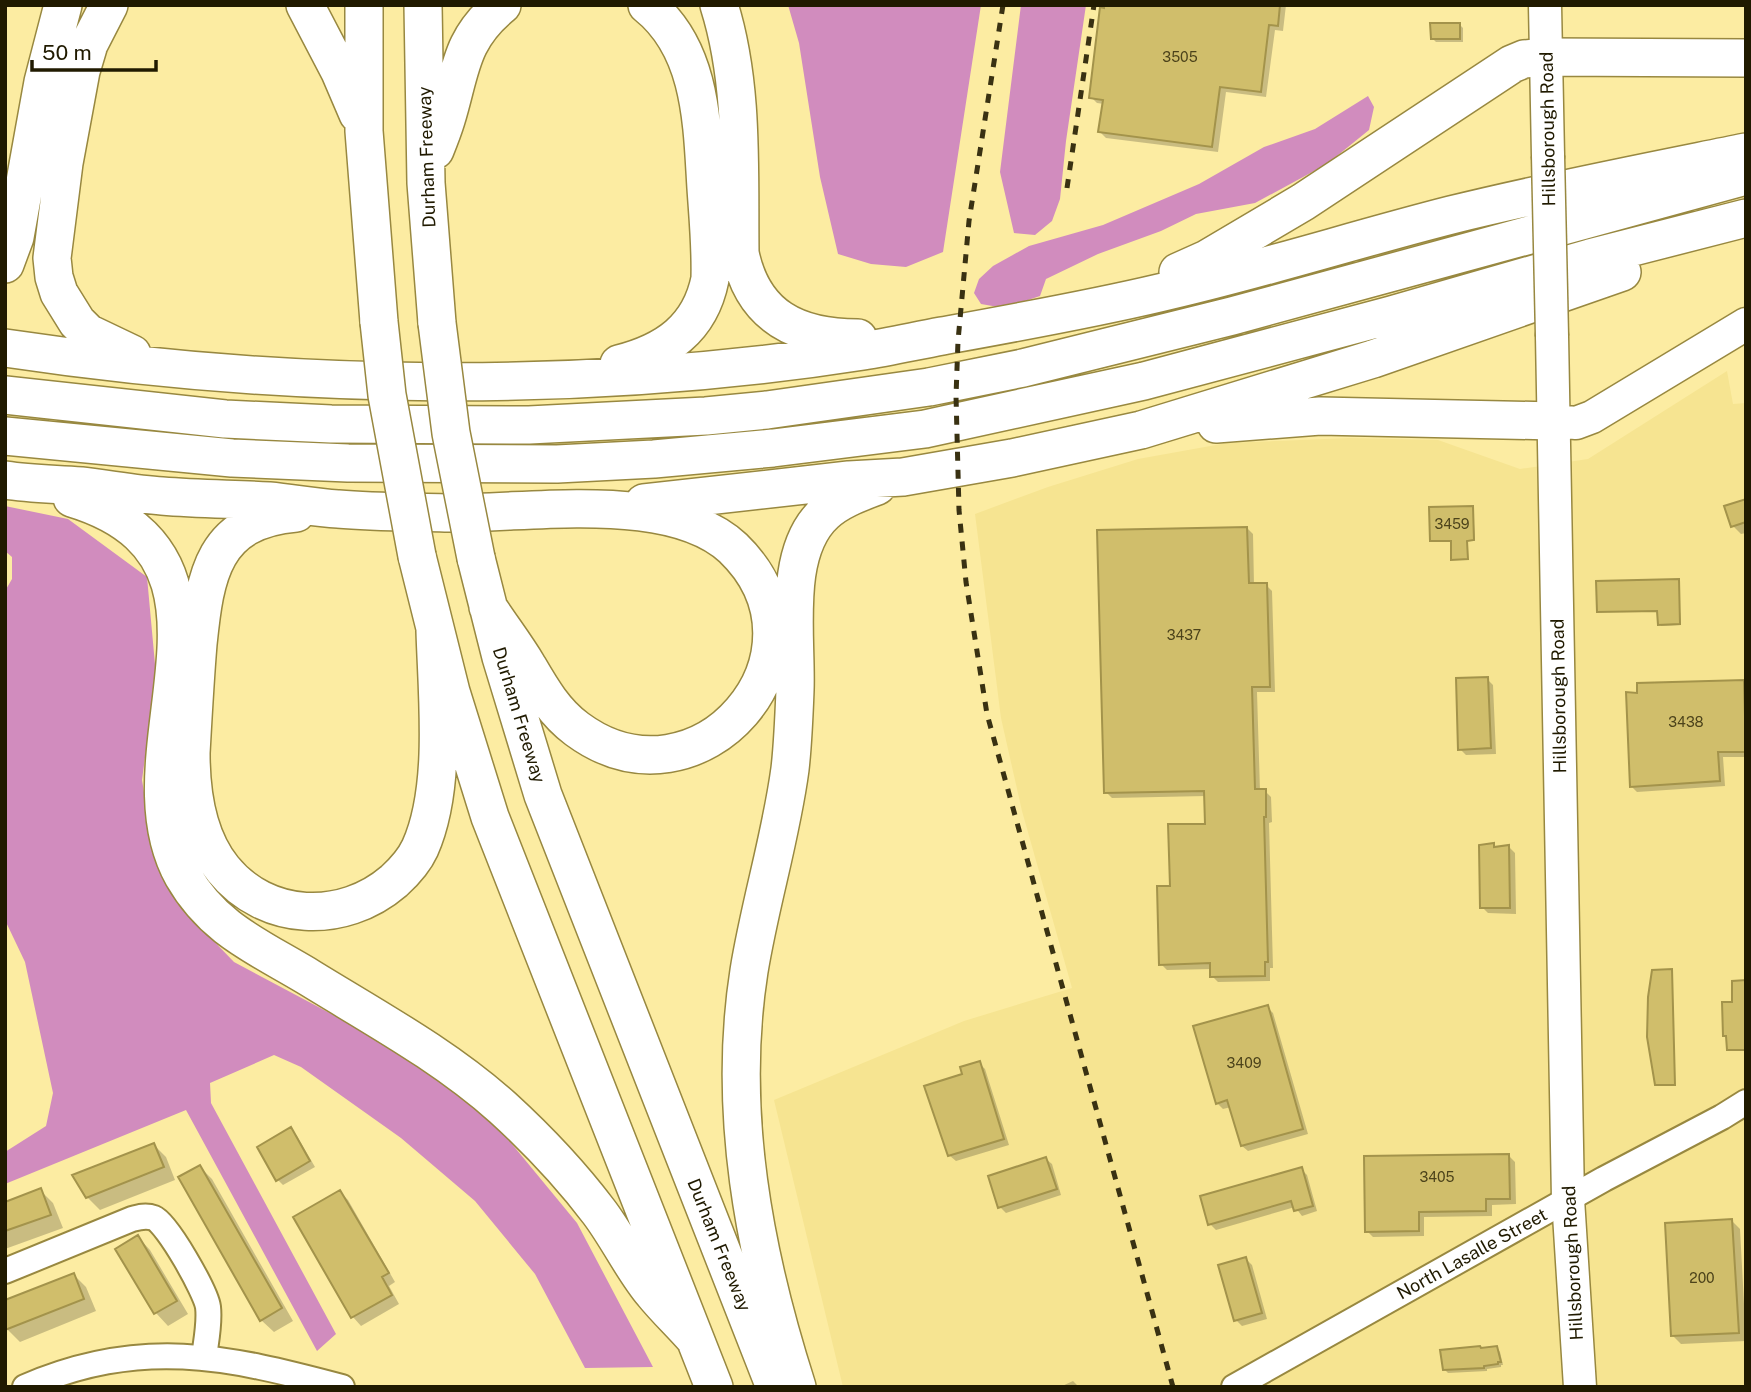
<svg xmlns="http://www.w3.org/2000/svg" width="1751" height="1392" viewBox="0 0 1751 1392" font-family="'Public Sans',sans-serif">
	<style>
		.built { fill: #f6e491 }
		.forest { fill: #d18cbe }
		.shadow { fill: #0003 }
		.building { fill: #d0be6b; stroke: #a3934b; stroke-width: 2 }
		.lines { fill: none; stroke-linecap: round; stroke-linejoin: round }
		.minor-casing { stroke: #988840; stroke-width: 28 }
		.major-casing { stroke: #988840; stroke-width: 35 }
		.highway-casing { stroke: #988840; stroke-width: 40 }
		.minor { stroke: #fff; stroke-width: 24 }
		.major { stroke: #fff; stroke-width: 32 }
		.highway { stroke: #fff; stroke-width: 37 }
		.rail { stroke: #393112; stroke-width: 5; stroke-dasharray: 9 9; stroke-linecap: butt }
		.major-bridge-casing { stroke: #988840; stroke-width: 35; stroke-linecap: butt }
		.highway-bridge-casing { stroke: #988840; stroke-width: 40; stroke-linecap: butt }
		.major-bridge { stroke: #fff; stroke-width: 32 }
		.highway-bridge { stroke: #fff; stroke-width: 37 }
		.labels { text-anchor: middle; stroke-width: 6; stroke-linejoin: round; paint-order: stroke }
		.number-label { font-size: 14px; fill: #4c431b }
		.street-label { font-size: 18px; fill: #201a00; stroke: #fff }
	</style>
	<rect width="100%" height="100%" fill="#fceca2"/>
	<!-- built -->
	<path class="built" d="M1727,371l6,33 13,-1v984h-903l-69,-287 190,-79 108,-33 -50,-177 -21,-93 -26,-204 73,-27 90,-28 89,-16 123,-5 88,2 82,29 68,-10z"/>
	<!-- forest -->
	<path class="forest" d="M788,5h193l-38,247 -37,15 -35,-3 -33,-10 -18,-77 -21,-134z
		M1021,5h65l-20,136 -6,58 -8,22 -17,14 -21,-2 -14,-61z
		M1368,96l6,11 -5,23 -42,34 -72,39 -59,11 -35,17 -63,23 -52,25 -6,17 -36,12 -23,-4 -7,-11 5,-14 14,-13 36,-20 74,-21 96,-41 65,-37 51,-18z
		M5,506l63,13 79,58 9,98 -14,105 12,73 23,50 57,59 154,82 105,77 84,102 76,144 -68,1 -50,-94 -60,-73 -74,-63 -100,-71 -27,-12 -64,28 1,20 125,231 -19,17 -131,-241 -181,74v-32l41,-26 7,-33 -28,-131 -20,-42v-329l7,-12v-22l-7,-6z"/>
	<!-- shadow -->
	<path class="shadow" d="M1106,5h180l-3,26 -8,-1 -9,67 -40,-5 -8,60 -112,-14 -6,-6 4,-28 -7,-1 -6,-6z
		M1459,24l4,4v14h-27l-3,-3z
		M1746,499v34l-5,1 -8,-8 -7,-19z
		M1473,508l2,33h-7v19h-14l-2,-19 -20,-1z
		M1247,528l6,6 1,51h12l6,6 3,101h-18l3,99h5l6,6 1,25 -3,1 4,145h-3v13l-52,1 -6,-6v-7l-45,1 -6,-6 11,-76 35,-63 -1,-29 -94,2 -6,-6z
		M1678,581l3,44 -20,1 -2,-15 -60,1z
		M1487,679l6,6 3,69 -30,1 -6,-6z
		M1743,682l3,3v72h-23l2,29 -88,6 -6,-6z
		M1493,845l4,3 12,-1 6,6 1,61 -28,-1 -6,-6z
		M1671,971l4,114 -17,1 -1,-2z
		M1267,1007l6,6 35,121 -60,17 -6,-5 -11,-39 -8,2 -6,-6z
		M979,1063l6,6 24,76 -53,16 -6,-5 -24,-69 38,-12z
		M291,1130l6,6 18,31 -32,18 -6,-6z
		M154,1145l12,12 9,23 -75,30 -13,-13z
		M1509,1156l6,6 1,42 -24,1v11l-68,1v19l-51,1 -6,-6z
		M1046,1159l6,5 9,31 -55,18 -6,-6z
		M200,1167l12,12 81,142 -19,11 -13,-12z
		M1301,1169l6,6 10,36 -15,5 -7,-9 -79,23 -6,-6z
		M40,1190l13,13 10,25 -58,21v-45z
		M340,1192l8,8 47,82 -6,4 10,18 -38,22 -8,-9 -58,-99z
		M1732,1221l8,8 6,112 -65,3 -8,-8z
		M138,1237l12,13 38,64 -20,12 -12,-13 -38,-64z
		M1246,1259l6,6 15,54 -25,7 -6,-6z
		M74,1275l12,12 10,24 -76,31 -13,-13z
		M1497,1348l3,4 3,13h-2v2l-14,2v2l-39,2 -4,-4 37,-20z
		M1073,1381l6,6h-19z"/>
	<!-- building -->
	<path class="building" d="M1104,5h176l-2,21 -9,-1 -8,67 -41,-5 -8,60 -114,-15 5,-32 -14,-2 11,-91 4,1z
		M1430,23h30v16h-29z
		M1746,499v23l-15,5 -7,-21z
		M1473,506l1,34 -7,1 1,18 -17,1v-19h-21l-1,-34z
		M1247,527l2,56h18l3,104h-18l3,102h11v28h-2l4,145h-3v14l-55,1v-14l-51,2 -2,-79h13l-2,-62h37l-1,-33 -100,2 -7,-263z
		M1679,579l1,45 -22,1 -1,-14 -60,1 -1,-31z
		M1488,677l3,71 -33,2 -2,-72z
		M1744,680l2,72h-28l2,29 -90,6 -4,-95 11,1v-10z
		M1494,843v4l15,-2 1,63h-30l-1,-63z
		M1672,969l3,116h-20l-8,-48 1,-40 4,-27z
		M1746,980v70h-19l-1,-14h-3l-1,-34h10v-21z
		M1268,1005l35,124 -62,17 -14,-46 -11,4 -23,-78z
		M980,1061l24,78 -56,17 -24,-70 38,-12 -2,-7z
		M291,1127l19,34 -34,20 -19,-34z
		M154,1143l10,24 -78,31 -14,-23z
		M1509,1154l1,45h-24v12l-67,1v19l-54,1 -1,-76z
		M1046,1157l11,32 -59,19 -10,-32z
		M200,1165l82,143 -22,13 -82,-144z
		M1302,1167l11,39 -19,5 -3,-10 -83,24 -8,-29z
		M41,1188l10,27 -46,16v-29z
		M340,1190l49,83 -7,4 10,18 -41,23 -58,-101z
		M1732,1219l7,114 -68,3 -6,-113z
		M138,1235l39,66 -23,13 -39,-65z
		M1246,1257l16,56 -28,8 -16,-56z
		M74,1273l10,26 -79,31v-30z
		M1480,1346l1,2 16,-2 4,16h-3v2l-14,2v2l-41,2 -3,-20z"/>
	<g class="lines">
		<defs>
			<path id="minor" d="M5,1271l127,-52c7,-2 14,-4 22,-1 13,5 52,74 54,89 2,16 -2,34 -4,50
				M25,1387c115,-50 201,-31 317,0
				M1234,1387l370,-208 118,-62 24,-15"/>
			<path id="major" d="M1545,5l3,151
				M1552,336l16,863 12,188
				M1554,421l22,2 16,-6 154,-93"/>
			<path id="highway" d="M109,5l-20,39 -8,27 -17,92 -12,95 2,19 5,16 18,29 11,11 44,21
				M305,5l35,67 18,42
				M364,5v126l15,191
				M423,5l3,178 11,140
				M719,5c25,79 20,166 21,248 13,64 57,85 118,85
				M435,150c4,-10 8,-20 11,-30 15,-48 13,-80 56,-115
				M5,264l10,-27 28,-155 20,-77
				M1178,272l29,-13 96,-57 209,-138 12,-5 22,-2 200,1
				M5,348c281,42 577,47 858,3 26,-4 52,-10 79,-15 72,-13 145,-26 217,-43 98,-22 194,-53 292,-78 97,-24 196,-43 295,-63
				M619,364c47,-12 81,-35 91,-85 1,-31 -2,-61 -4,-91 -4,-64 -4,-139 -59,-183
				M5,395l220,24 106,5 198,1 177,-9 61,-6 162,-23 94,-19 209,-52 514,-140
				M1216,424l104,-8 234,5
				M5,436l227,22 116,5 209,1 97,-5 119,-11 152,-19 219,-48 247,-66 199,-57 156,-40
				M5,480c25,4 50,4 76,6 27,3 54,8 81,10 36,3 71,3 107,5 23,2 46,7 69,8 35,3 72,3 107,4 65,0 131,-9 195,-1 33,4 68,13 93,36 109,105 -34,271 -156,181 -23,-17 -36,-40 -50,-64 -12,-20 -26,-38 -39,-58
				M72,498c197,60 41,253 111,378 31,54 76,71 127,102 65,40 135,78 193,130 35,32 68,67 96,104 19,25 35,59 54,81 13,16 28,30 42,46
				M644,503l205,-23 54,-3 109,-19 129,-28 232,-71 249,-87
				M296,513c-83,7 -91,62 -98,131 -3,36 -5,73 -7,109 0,39 6,84 32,116 43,53 120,56 171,12 11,-10 20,-20 26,-33 27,-60 17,-151 15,-217
				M417,556l34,136 39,125 224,570
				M476,558l25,99 42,138 230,587
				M797,1387c-43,-134 -70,-276 -48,-416 11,-68 32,-134 41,-202 3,-26 4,-53 5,-79 2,-54 -13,-138 30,-177 14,-13 34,-20 52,-27"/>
		</defs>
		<!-- minor casing -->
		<use href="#minor" class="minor-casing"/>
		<!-- major casing -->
		<use href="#major" class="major-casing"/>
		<!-- highway casing -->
		<use href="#highway" class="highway-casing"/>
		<!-- minor -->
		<use href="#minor" class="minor"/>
		<!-- major -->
		<use href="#major" class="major"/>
		<!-- highway -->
		<use href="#highway" class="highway"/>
		<!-- rail -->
		<path class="rail" d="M1003,5l-34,216 -11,120 -2,55 3,114 7,72 21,132 186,673
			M1067,188l27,-183"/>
		<defs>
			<path id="major-bridge" d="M1548,156l4,180"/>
			<path id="highway-bridge" d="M379,322l8,73 30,161
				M437,323l14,110 25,125"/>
		</defs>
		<!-- major-bridge casing -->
		<use href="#major-bridge" class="major-bridge-casing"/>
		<!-- highway-bridge casing -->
		<use href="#highway-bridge" class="highway-bridge-casing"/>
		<!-- major-bridge -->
		<use href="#major-bridge" class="major-bridge"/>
		<!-- highway-bridge -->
		<use href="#highway-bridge" class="highway-bridge"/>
	</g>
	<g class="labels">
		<!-- number labels -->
		<g class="number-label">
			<text x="1180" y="62">3505</text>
			<text x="1452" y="529">3459</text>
			<text x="1184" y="640">3437</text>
			<text x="1686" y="727">3438</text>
			<text x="1244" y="1068">3409</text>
			<text x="1437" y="1182">3405</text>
			<text x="1702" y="1283">200</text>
		</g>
		<!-- street labels -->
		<g class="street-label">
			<text transform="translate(1548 129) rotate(-91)" y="6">Hillsborough Road</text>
			<text transform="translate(427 157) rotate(-92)" y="6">Durham Freeway</text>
			<text transform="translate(1559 696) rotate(-91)" y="6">Hillsborough Road</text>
			<text transform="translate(519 715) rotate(73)" y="6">Durham Freeway</text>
			<text transform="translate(719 1245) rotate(68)" y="6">Durham Freeway</text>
			<text transform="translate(1472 1254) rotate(-29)" y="6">North Lasalle Street</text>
			<text transform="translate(1573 1263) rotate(-93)" y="6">Hillsborough Road</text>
		</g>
	</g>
	<!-- border -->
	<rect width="1751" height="1392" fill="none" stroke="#201a00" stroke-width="14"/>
	<!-- scale -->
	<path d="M32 60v10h124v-10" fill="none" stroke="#201a00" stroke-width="3.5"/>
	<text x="42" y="60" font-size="21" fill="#201a00" stroke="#ffffff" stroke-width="5" paint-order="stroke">50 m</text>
</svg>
